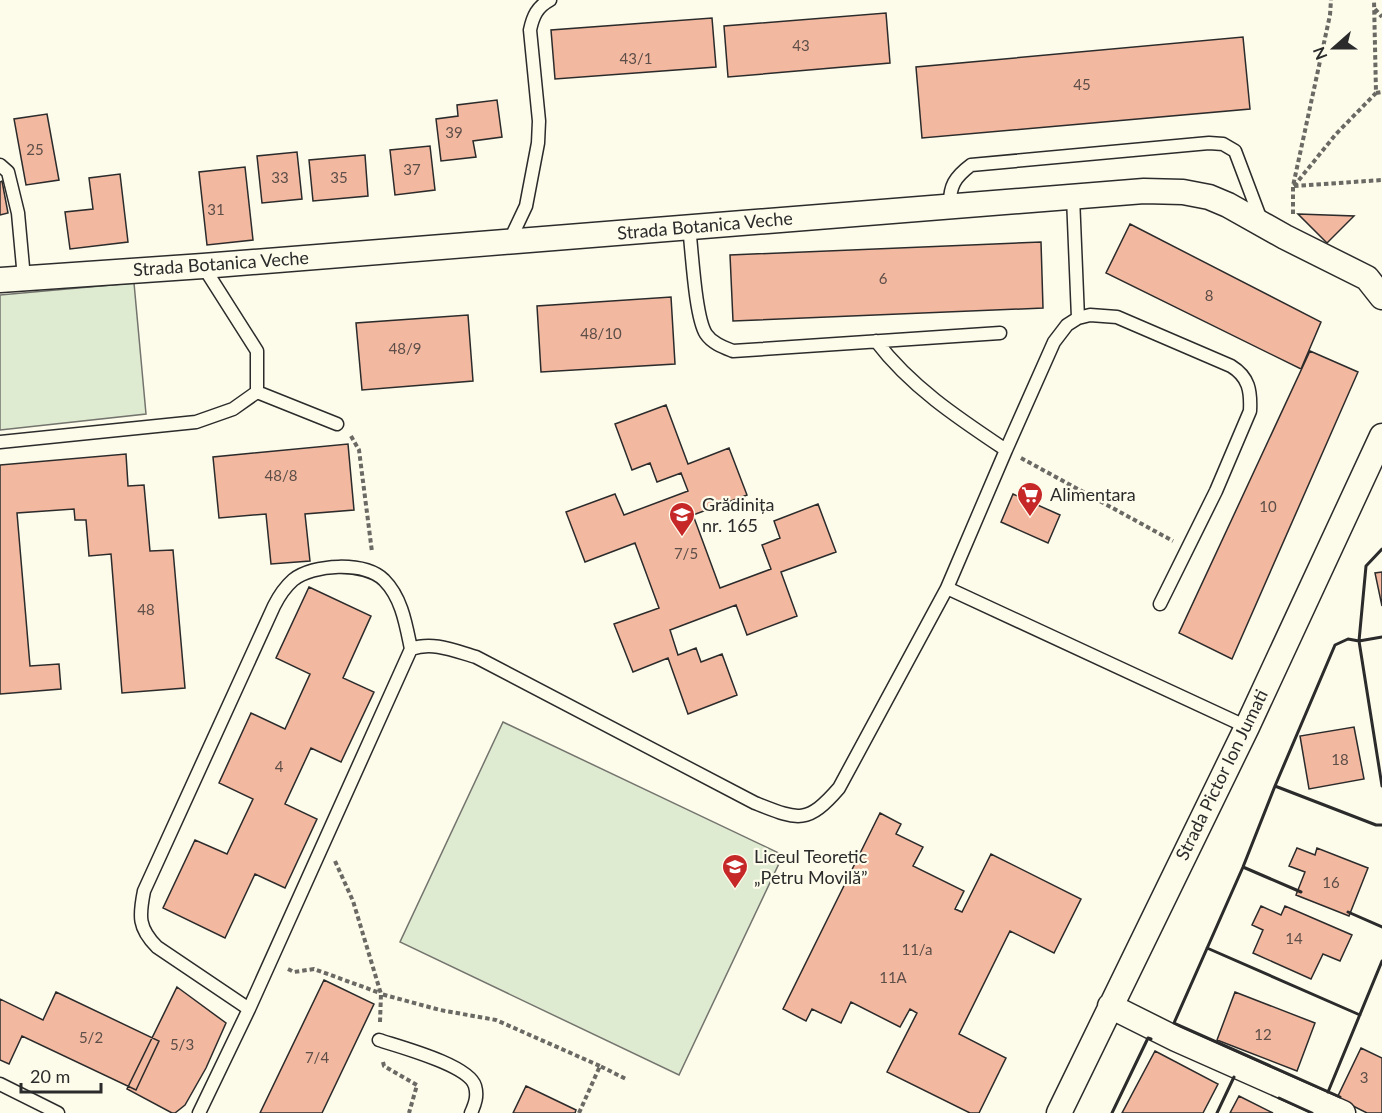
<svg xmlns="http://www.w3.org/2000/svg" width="1382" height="1113" viewBox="0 0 1382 1113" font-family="Lato,sans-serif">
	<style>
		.green { fill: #deebd1; stroke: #74746e; stroke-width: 1.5 }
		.building { fill: #f2b8a0; stroke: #2b2b2b; stroke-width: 1.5 }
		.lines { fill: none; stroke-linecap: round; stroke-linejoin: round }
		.service-casing { stroke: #2b2b2b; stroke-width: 15 }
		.minor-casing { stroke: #2b2b2b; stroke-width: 27 }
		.path { stroke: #6a6964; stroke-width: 4; stroke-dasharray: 4.5 3; stroke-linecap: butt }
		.service { stroke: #fdfbea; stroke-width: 12 }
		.minor { stroke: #fdfbea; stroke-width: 24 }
		.wall { stroke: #2b2b2b; stroke-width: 3 }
		.labels { text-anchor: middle; stroke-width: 4.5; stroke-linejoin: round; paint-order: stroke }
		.number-label { font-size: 15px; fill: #5d4e48 }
		.street-label { font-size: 18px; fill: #2b2b2b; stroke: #fdfbea }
		.poi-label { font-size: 18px; fill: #2b2b2b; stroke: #fdfbea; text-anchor: start }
	</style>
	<rect width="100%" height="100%" fill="#fdfbea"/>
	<!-- green -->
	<path class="green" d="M134,283l12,131 -146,16v-135z
		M503,722l280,133 -104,220 -279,-133z"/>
	<!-- building -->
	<path class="building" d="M886,13l4,50 -162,14 -4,-51z
		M712,18l4,49 -161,12 -4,-49z
		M1243,37l7,72 -328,29 -6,-71z
		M497,100l5,37 -29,4 3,16 -35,4 -5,-42 22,-3 -1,-11z
		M47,114l12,66 -33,5 -12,-66z
		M430,146l5,44 -40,5 -5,-45z
		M297,152l5,47 -40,4 -5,-47z
		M365,155l3,41 -55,5 -4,-41z
		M245,167l8,73 -46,5 -8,-73z
		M120,174l8,68 -58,7 -5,-37 28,-3 -4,-31z
		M2,181l6,32 -8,2v-33z
		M1298,214l56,2 -27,27z
		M1130,224l191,98 -20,47 -195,-96z
		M1041,242l2,66 -310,13 -3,-66z
		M671,297l4,67 -134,8 -4,-66z
		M468,315l5,66 -111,9 -6,-67z
		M1310,351l48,21 -126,287 -53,-26z
		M666,405l22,59 41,-16 18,47 -54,20 27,73 51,-19 -9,-24 18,-7 -6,-17 44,-17 18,48 -55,20 16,44 -50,19 -11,-30 -66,25 8,25 18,-7 5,14 21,-8 15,41 -49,19 -20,-56 -35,14 -19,-48 45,-16 -24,-65 -50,19 -19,-50 49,-18 9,21 64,-24 -7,-18 -24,9 -7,-19 -18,7 -17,-46z
		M348,444l6,66 -49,4 5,47 -39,3 -5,-50 -47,4 -6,-61z
		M126,454l2,32 16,-1 6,66 23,-1 12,138 -63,5 -11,-139 -22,2 -3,-36h-11l-1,-11 -57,4 13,153 29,-2 2,25 -61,5v-229z
		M1013,494l47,21 -12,28 -47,-21z
		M1382,572v34l-7,-33z
		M309,587l62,29 -28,62 31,14 -33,70 -30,-14 -26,56 32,15 -32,69 -30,-14 -30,64 -62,-30 32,-68 32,14 26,-55 -34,-16 32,-70 34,16 25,-55 -34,-16z
		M1354,727l10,52 -55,10 -9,-53z
		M880,813l21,11 -5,10 27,13 -10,19 51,25 -9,18 7,3 29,-58 90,45 -27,54 -44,-22 -51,103 47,24 -27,55h-9l-83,-41 30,-59 -7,-4 -10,18 -49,-25 -10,21 -29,-14 -6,12 -23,-12z
		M1297,848l18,7 2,-7 51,20 -19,48 -53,-21 9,-23 -16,-6z
		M1261,906l20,9 4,-9 67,29 -12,26 -17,-7 -12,25 -58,-26 10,-23 -11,-5z
		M324,980l50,24 -52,109h-62z
		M177,987l49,36 -20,45 -21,37 -10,8h-3l-45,-24z
		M56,992l103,49 -23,49 -114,-54 -13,28 -9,-4v-61l43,21z
		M1235,992l80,31 -18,48 -80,-31z
		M1361,1048l21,10v55h-15l-30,-15z
		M1155,1051l63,33 -15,29h-81z
		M526,1086l50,24 -1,3h-62z
		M1239,1096l34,17h-43z"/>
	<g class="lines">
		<defs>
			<path id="service" d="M0,165l8,7 10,41 6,65
				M950,207c-1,-21 5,-30 21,-42l238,-22 14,1 12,7 26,69
				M689,227c3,23 6,90 17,107 6,9 17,13 27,17l267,-18
				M509,242l17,-36 12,-63 1,-22 -9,-91c3,-14 7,-23 20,-30
				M1078,318l12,-3 27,2 114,49c18,11 20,25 19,45l-34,80 -56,113
				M876,341c35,46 82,77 130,109l-59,138 300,139
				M257,392l80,32
				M0,442l196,-20 37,-13 24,-17v-41l-54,-85
				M1006,450l48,-108 13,-17 11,-7 -5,-121
				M411,649c-5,-24 -9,-51 -27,-69 -20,-19 -71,-16 -91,0 -9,8 -14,16 -19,26l-130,285c-5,25 -6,37 13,56l92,62 162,-360c22,-8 44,2 65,8l279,146c43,17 52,22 84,-15l108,-200
				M379,1040c21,7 90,25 96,46 3,10 0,18 -4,27
				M0,1084l58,29
				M199,1113l50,-104"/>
			<path id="minor" d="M0,280l203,-14 941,-75 39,1 26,5 19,8 57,32 82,41 15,19
				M1110,1006l66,33 167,74
				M1059,1113l188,-386 135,-291"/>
		</defs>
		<!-- service casing -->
		<use href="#service" class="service-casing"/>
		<!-- minor casing -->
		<use href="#minor" class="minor-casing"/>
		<!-- path -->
		<path class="path" d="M1375,9l7,8
			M1376,93l6,-1
			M1294,186l42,-52 40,-41 -2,-93
			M1294,186l88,-6
			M1293,214v-28l37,-171 1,-15
			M351,436l8,14 13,102
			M1021,458l152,83
			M335,861l18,40 28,93
			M288,969l6,3 20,-3 66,24
			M380,1022l1,-28 59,16 56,10 104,46
			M383,1062l1,4 33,19 -8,28
			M579,1113l21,-47 26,13"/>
		<!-- service -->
		<use href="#service" class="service"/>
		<!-- minor -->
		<use href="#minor" class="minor"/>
		<!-- wall -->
		<path class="wall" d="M1382,637l-23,4 23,145
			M1275,786l101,39h6
			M1243,867l58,25
			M1348,912l34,15
			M1207,948l153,67
			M1328,1092l54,-131
			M1340,1097l-166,-74 69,-156 32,-81 60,-141 13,-6 11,2 7,-75 16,-17
			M1279,1098l33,15
			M1112,1113l36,-75 3,1
			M1217,1113l17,-36"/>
	</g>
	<!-- icons -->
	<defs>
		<symbol id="supermarket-pin" viewBox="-11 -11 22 30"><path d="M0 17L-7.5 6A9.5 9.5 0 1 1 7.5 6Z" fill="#c62828" stroke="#fdfbea"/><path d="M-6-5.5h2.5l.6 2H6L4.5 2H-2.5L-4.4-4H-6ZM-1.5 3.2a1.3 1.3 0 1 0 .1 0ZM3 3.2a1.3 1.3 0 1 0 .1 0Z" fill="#fff"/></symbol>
		<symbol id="school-pin" viewBox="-11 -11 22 30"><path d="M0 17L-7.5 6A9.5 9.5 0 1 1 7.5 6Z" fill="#c62828" stroke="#fdfbea"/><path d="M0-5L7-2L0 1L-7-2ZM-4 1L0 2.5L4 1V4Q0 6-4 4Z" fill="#fff"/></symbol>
	</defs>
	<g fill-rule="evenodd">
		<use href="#supermarket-pin" x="1015" y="480" width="30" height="40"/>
		<use href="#school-pin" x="667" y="500" width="30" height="40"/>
		<use href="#school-pin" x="720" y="852" width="30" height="40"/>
	</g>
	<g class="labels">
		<!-- number labels -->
		<g class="number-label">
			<text x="801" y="51">43</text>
			<text x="636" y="64">43/1</text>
			<text x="1082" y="90">45</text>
			<text x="454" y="138">39</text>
			<text x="35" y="155">25</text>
			<text x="412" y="175">37</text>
			<text x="280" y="183">33</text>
			<text x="339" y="183">35</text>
			<text x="216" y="215">31</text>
			<text x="883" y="284">6</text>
			<text x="1209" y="301">8</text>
			<text x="601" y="339">48/10</text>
			<text x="405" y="354">48/9</text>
			<text x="281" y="481">48/8</text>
			<text x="1268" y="512">10</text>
			<text x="686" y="559">7/5</text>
			<text x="146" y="615">48</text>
			<text x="1340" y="765">18</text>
			<text x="279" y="772">4</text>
			<text x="1331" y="888">16</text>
			<text x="1294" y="944">14</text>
			<text x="917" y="955">11/a</text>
			<text x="893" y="983">11A</text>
			<text x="1263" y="1040">12</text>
			<text x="91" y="1043">5/2</text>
			<text x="182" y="1050">5/3</text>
			<text x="317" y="1063">7/4</text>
			<text x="1364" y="1083">3</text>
		</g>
		<!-- street labels -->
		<g class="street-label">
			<text transform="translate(705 226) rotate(-5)" y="6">Strada Botanica Veche</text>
			<text transform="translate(221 264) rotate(-4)" y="6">Strada Botanica Veche</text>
			<text transform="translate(1222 775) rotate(-64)" y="6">Strada Pictor Ion Jumati</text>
		</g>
		<!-- poi labels -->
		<g class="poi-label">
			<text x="1050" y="501">Alimentara</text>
			<text x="702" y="511">Grădinița<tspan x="702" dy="21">nr. 165</tspan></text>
			<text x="754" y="863">Liceul Teoretic<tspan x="754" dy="21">„Petru Movilă”</tspan></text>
		</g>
	</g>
	<!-- north arrow -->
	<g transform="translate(1334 48) rotate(249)" stroke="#fdfbea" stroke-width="4.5" paint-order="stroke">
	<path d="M0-4.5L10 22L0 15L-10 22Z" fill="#2b2b2b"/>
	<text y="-9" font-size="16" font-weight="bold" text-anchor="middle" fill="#2b2b2b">N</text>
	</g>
	<!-- scale -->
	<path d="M21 1083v9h80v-9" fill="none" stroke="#2b2b2b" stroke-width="3"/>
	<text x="30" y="1083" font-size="18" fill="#2b2b2b" stroke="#fdfbea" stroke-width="4.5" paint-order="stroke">20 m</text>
</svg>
